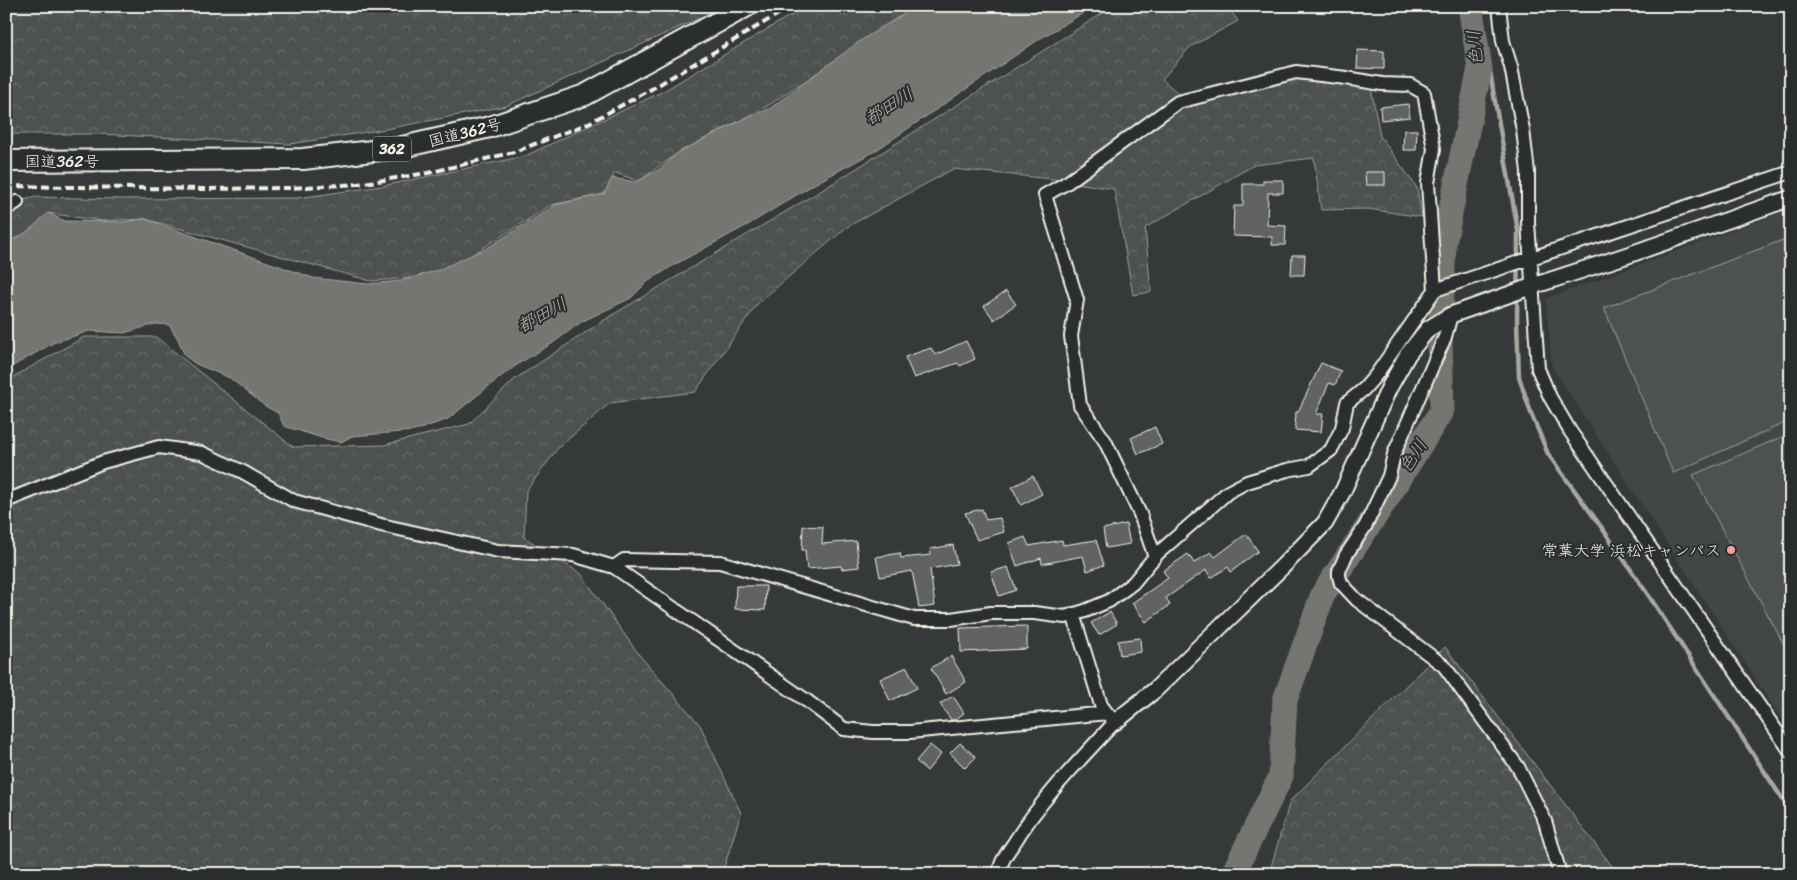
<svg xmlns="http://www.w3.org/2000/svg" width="1797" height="880" viewBox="0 0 1797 880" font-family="Sriracha,'Klee One',sans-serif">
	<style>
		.built { fill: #434645 }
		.forest { fill: url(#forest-crowns); stroke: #a1a19c }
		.pitch { fill: #4e514f; stroke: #a1a19c }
		.water { fill: #757572; stroke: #a8a7a1 }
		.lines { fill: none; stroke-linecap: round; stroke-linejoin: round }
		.stream { stroke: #a8a7a1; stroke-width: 4.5 }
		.river { stroke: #757572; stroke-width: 25 }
		.building { fill: #616362; stroke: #f4f1e8 }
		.minor-casing { stroke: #f4f1e8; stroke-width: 16 }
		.tertiary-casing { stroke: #f4f1e8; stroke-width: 19 }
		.trunk-casing { stroke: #f4f1e8; stroke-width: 24 }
		.minor { stroke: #2a2d2e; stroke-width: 12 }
		.tertiary { stroke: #2a2d2e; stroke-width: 15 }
		.trunk { stroke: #2a2d2e; stroke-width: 20 }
		.rail { stroke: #f4f1e8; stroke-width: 4; stroke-dasharray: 8 4; stroke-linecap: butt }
		.poi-dot { fill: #ff9aa2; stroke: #2a2d2e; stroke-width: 2 }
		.labels { text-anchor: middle; stroke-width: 4; stroke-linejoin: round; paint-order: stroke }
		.shield { fill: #2a2d2e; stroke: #b7b6b0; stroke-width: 1 }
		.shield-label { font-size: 15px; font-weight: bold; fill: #f4f1e8 }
		.street-label { font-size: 16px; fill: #f4f1e8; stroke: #2a2d2e }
		.poi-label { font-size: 16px; fill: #f4f1e8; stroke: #2a2d2e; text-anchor: end }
		.water-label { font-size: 18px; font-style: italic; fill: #b4b3ad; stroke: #2a2d2e }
	</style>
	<defs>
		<pattern id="forest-crowns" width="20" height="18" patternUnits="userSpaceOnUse" patternTransform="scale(1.25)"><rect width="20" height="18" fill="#4e514f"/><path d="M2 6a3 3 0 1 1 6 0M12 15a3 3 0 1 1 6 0" fill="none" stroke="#686a68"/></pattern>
	</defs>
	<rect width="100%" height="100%" fill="#363939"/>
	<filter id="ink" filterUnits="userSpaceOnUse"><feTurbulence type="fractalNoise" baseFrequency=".02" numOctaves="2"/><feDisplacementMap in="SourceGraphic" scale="10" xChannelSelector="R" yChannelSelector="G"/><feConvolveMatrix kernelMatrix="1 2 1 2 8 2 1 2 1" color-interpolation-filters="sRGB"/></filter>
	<g filter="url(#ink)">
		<!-- built -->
		<path class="built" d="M1791,209v524l-239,-366 -6,-68z"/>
		<!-- forest -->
		<path class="forest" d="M6,6h713l-15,10 -198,90 -120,23 -96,15 -192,-10h-92z
			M806,6h111l-151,101 -87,45 -40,29 -24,-8 -11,21 -53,11 -113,71 -67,5 -226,-62 -44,2 -53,-8c-11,11 -26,26 -42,28v-36l29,-8 86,2 177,-1 84,-12 143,-30 137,-64z
			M1114,6h113l11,15 -48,26 -28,32 23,21 117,-27 68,9 10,54 37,52 5,29 -54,-8 -47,1 -7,-52 -60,7 -109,63 6,64 -18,3 -19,-106 -62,-10 -99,-10 -106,58 -89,76 -63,89 -85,11 -52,45 -32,43 -2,46 57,37 59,82 60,69 41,88 -19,61h-716v-493l78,-44h72l137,110 91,-2 85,-21 46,-45 94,-62 218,-130z
			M1445,647l173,227h-349l21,-73z"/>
		<!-- pitch -->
		<path class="pitch" d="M1791,237v183l-118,53 -69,-165z
			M1791,433v225l-98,-183z"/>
		<!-- water -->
		<path class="water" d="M916,6h179l-54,32 -166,113 -59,32 -65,40 -77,42 -27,17 -16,16 -50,24 -28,21 -32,19 -21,15 -52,42 -34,12 -62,5 -11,6 -19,-4 -38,-12 -6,-13 -13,-7 -35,-28 -34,-14 -11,-8 -7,-17 -9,-14 -14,-1 -31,9 -35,-2 -36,12 -47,27v-129c16,-1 31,-18 42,-28l17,8 57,1 23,-3 168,59 55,6 33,-3 37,-11 49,-22 68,-43 49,-11 8,-16 24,4 24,-13 19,-17 67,-34 23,-9 91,-68z"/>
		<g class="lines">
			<!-- stream -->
			<path class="stream" d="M1480,6l13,84 25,141 -1,90 2,56 12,36 17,41 54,74 49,71 140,213"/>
			<!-- river -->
			<path class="river" d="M1233,874l48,-98 4,-76 38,-106 66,-99 53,-85 -2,-70 4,-97 36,-175 -10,-62"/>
		</g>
		<!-- building -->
		<path class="building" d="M1358,50l26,1v18l-27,-1z
			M1408,104l2,13 -29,3 -1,-13z
			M1404,130h13l-1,20h-13z
			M1365,172h20v13h-19z
			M1263,180h20v13h-15l-1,32 19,1 -1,19h-13v-8l-39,-1 1,-30h9v-22h20z
			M1292,255h13l-1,20h-13z
			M1006,291l10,13 -22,16 -10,-14z
			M966,341l9,18 -15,7 -2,-3 -44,15 -9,-21 26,-9 4,7z
			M1321,363l20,8 -6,14 -6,-2 -13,31h7l-2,18 -26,-2 1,-18h2z
			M1155,427l7,17 -24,10 -7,-16z
			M1033,476l9,18 -21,11 -9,-18z
			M982,509l4,11 14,-2 4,14 -27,8 -12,-27z
			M1126,524l4,20 -24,4 -3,-19z
			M803,526l20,1 -1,17 34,-3 3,26 -17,2 -1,-3 -34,3 -2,-19h-3z
			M1246,534l12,17 -27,21 -3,-5 -17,11 -5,-8 -40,28 4,7 -24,17 -14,-19 36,-25 -5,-7 25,-17 6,9 17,-11 4,5z
			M1025,537l4,9 33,-6 1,5 33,-5 8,25 -17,6 -4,-15 -41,8 -1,-6 -24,8 -8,-23z
			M953,545l4,19 -27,5 5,37 -16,2 -7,-37 -32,6 -4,-20 24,-4 1,5 30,-3 -1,-6z
			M1008,567l8,23 -17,6 -8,-24z
			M736,586h30l-1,24 -30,-1z
			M1110,612l7,12 -18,11 -8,-12z
			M1027,626v23l-66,3 -1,-24z
			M1140,638l1,14 -21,3 -2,-14z
			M951,656l15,26 -20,12 -15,-26z
			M907,667l10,21 -27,13 -10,-22z
			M953,696l11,17 -9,7h-4l-11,-16z
			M960,743l16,14 -11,11 -15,-15z
			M930,745l11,9 -14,17 -11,-10z"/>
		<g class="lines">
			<defs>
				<path id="minor" d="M1499,6l4,35 8,26 12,63 5,42v50l10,147 12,28 20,34 221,321
					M6,209l11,-7
					M1451,315l-6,22 -51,117 -5,22 -23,49 -20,30 -7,16v5l2,7 16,17 87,66 74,101 27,54 15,53
					M6,501l97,-39 56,-15 43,6 41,19 51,29 87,24 117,26 75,4 41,12 193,134 37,28 29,3h37l197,-19 8,9c-36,39 -74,77 -101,121 -7,10 -14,19 -15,31
					M1155,557l-15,-43 -35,-73 -25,-36 -9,-69 6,-36 -32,-105 23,-13 110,-80 8,-2 110,-28 50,6 36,6 28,1 14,8 10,56 -6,34 7,107
					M614,567l10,-7 96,2 194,57h37l40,-6h43l31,4 20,-6 24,-10 24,-18 24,-29 71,-62 19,-10 40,-12 22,-4 22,-16 11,-22 5,-25 17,-14 12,-14 59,-85 356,-118
					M1073,614l28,91 6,8"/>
				<path id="tertiary" d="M1115,722l40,-32 128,-124 42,-43 18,-32 46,-103 19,-34 20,-25 23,-14 82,-29 95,-31 163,-57"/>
				<path id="trunk" d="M6,161l297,-2 95,-11 92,-21 95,-32 162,-89"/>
			</defs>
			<!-- minor casing -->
			<use href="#minor" class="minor-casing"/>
			<!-- tertiary casing -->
			<use href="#tertiary" class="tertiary-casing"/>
			<!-- trunk casing -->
			<use href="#trunk" class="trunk-casing"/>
			<!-- minor -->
			<use href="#minor" class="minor"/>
			<!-- tertiary -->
			<use href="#tertiary" class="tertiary"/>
			<!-- trunk -->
			<use href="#trunk" class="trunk"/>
			<!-- rail -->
			<path class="rail" d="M6,186l197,3 85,-1 70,-4 70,-11 86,-21 73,-28 61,-33 144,-85"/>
		</g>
	</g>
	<!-- markers -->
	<circle class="poi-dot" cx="1731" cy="550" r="5"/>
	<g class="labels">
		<!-- shield labels -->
		<rect class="shield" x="373" y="136.5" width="38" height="25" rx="4"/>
		<g class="shield-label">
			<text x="392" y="154">362</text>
		</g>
		<!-- street labels -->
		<g class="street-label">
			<text transform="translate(465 132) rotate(-14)" y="6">国道362号</text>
			<text x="62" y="167">国道362号</text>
		</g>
		<!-- poi labels -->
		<g class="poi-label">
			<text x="1721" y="556">常葉大学 浜松キャンパス</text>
		</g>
		<!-- water labels -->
		<g class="water-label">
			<text transform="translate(1475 48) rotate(-96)" y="6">色川</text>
			<text transform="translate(889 106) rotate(-32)" y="6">都田川</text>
			<text transform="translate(542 315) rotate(-29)" y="6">都田川</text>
			<text transform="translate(1413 456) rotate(-57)" y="6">色川</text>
		</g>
	</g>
	<!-- margin -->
	<rect width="1797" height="880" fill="none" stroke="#2a2d2e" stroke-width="25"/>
	<rect x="12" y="12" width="1772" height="855" fill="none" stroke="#f4f1e8" stroke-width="2" filter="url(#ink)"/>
</svg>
